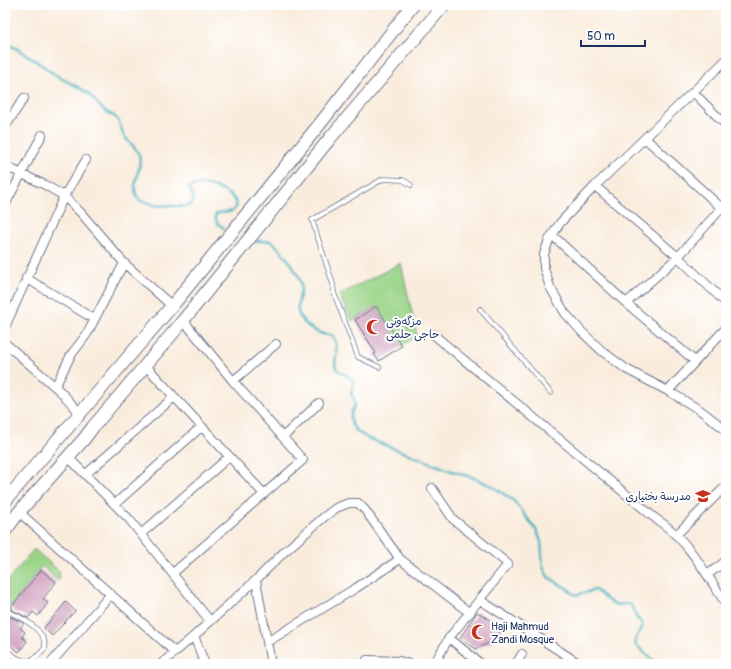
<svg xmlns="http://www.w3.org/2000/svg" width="731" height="669" viewBox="0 0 731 669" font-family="Pangolin,'Playpen Sans Arabic',sans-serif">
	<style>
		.green { fill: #9ad487; stroke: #5a8272 }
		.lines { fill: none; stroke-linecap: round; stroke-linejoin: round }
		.stream { stroke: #44b2c0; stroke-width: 2.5 }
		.building { fill: #cb96b8 }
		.lane-casing { stroke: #69718a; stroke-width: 5.5 }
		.street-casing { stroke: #69718a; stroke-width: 10 }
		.primary-casing { stroke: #69718a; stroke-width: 14 }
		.lane { stroke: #fff; stroke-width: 4 }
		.street { stroke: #fff; stroke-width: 8 }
		.primary { stroke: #fff; stroke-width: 12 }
		.labels { text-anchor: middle; stroke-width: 4; stroke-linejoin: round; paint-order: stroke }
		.poi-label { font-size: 11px; fill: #1b2f5e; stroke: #fff; text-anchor: start }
	</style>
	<rect width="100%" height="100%" fill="#fff"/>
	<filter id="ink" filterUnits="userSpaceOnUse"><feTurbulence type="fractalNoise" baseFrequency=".025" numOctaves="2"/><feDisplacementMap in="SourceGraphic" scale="8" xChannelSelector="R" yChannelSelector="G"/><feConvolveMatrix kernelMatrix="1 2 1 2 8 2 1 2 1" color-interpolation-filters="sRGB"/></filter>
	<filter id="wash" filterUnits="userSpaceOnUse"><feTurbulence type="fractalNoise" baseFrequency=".012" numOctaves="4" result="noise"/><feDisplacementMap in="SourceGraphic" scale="16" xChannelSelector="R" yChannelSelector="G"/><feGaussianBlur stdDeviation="0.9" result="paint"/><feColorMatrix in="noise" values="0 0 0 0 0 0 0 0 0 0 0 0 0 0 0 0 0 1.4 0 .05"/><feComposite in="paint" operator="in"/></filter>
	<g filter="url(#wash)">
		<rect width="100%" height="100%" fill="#faecdd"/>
		<!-- green -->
		<path class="green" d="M401,263l16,72 -15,11 -26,-39 -24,14 -13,-26z
			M34,549l25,22 1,6 -2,4 -16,-15 -31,41 -6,-4v-19z"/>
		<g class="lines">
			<!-- stream -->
			<path class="stream" d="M5,43c18,7 33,20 49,31 10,7 22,11 32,18 9,6 11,13 19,19 3,3 7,3 10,6 7,5 5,13 9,19 4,6 12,11 15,19 5,16 -12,31 1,46 7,0 12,4 18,5 6,0 11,-1 16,0 6,0 18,3 19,-6 1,-5 -3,-8 -4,-12 15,-12 62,12 43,23 -5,2 -11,1 -16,3l-1,3 3,7 6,4
				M253,241h16l5,2c9,10 25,28 27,42 1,7 -3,14 -3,21 -2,13 14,25 25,28 3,1 6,1 9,1 7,9 4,21 3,31 7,13 25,7 16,27 1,3 3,5 4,9 0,4 -3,8 -4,12 -3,13 7,18 16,24l82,32 25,8 18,8 22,15 23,30 4,11 2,25 5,10 20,12 4,4 4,2 19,-5c7,4 12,12 19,14 6,2 11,-1 16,0l4,7 2,6 6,6v4l-7,13 1,5 18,16 18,3"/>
		</g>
		<g id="blocks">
			<!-- building -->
			<path class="building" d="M376,306l26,40 -23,15 -5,-7 2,-1 -21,-33z
				M41,570l15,12 -13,17 5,4 -10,13 -5,-4 -5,6 -16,-8 1,-1 -2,-2z
				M66,602l9,9 -23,25 -8,-8z
				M477,612l26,16 -8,12 -19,9 -16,-11z
				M8,616l16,7 -4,5 5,4 -3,5 5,4 -8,11 -14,-11v-22z"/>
		</g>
	</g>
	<g filter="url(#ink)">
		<use href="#blocks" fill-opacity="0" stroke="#69718a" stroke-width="1"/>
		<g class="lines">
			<defs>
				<path id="lane" d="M480,309l71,84
					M379,367l-21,-10 -24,-64 -1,-9 -21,-64 71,-41 20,1 8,5
					M5,611c15,4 42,20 40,37 -16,19 -22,15 -40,2"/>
				<path id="street" d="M726,60l-131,126 -35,37 -11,17 -5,14v14l6,19 15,26 17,19 20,19 24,18 42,22 32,19 26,20
					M693,92l33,33
					M5,127l19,-29
					M646,139l80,73
					M5,166l40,19 19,11 17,17 43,50 48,43
					M595,186l83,71 48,46
					M5,205l37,-70
					M552,235l74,68 69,58
					M26,278l68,41
					M626,303l52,-46 48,-54
					M5,327l59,-131 22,-36
					M434,335l222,184c32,20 50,55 70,85
					M5,343l56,49 18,20
					M146,366l118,128
					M233,381l43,-37
					M55,387l16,-32 16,-21 37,-71
					M668,391l58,-63
					M283,437l36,-34
					M68,457l61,62 81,102
					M86,474l88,-77
					M432,488l21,31 55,45 -59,74 -15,26
					M115,504l86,-77
					M19,512l156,140
					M141,534l88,-77
					M676,535l50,-49
					M173,573l130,-113 -70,-79 -50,-61
					M707,575l19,-14
					M256,580l15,84
					M480,600l100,64
					M194,636l11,28
					M449,638l32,26
					M267,642l89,-54 44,-29
					M367,660l32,1 11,3
					M50,664l61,-70
					M161,664l33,-28 62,-56 28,-28 40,-35 12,-9 13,-5h9l7,7 35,49 70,54
					M516,664l6,-10"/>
				<path id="primary" d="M5,501l167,-195 147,-181 94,-120
					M5,531l14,-19 65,-73 9,-12 85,-100 153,-190 113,-132"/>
			</defs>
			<!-- lane casing -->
			<use href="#lane" class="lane-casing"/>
			<!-- street casing -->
			<use href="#street" class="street-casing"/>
			<!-- primary casing -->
			<use href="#primary" class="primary-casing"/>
			<!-- lane -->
			<use href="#lane" class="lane"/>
			<!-- street -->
			<use href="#street" class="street"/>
			<!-- primary -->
			<use href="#primary" class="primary"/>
		</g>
	</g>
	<!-- icons -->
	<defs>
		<symbol id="mosque-bare" viewBox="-9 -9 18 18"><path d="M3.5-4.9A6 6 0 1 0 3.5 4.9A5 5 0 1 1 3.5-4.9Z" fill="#c8321e" stroke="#fff" stroke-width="2.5" paint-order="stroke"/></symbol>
		<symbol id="school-bare" viewBox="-9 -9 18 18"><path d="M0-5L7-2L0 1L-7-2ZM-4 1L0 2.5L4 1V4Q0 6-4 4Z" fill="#c8321e" stroke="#fff" stroke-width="2.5" paint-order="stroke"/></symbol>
	</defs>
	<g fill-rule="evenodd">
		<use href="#mosque-bare" x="363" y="316" width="22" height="22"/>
		<use href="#school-bare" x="692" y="485" width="22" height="22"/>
		<use href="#mosque-bare" x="468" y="621" width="22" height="22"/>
	</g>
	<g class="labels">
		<!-- poi labels -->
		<g class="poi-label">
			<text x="386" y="325">مزگەوتی<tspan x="386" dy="13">حاجی حلمی</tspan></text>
			<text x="691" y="500" text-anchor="end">مدرسة بختيارى</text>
			<text x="491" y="630">Haji Mahmud<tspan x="491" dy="13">Zandi Mosque</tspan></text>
		</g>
	</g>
	<!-- margin -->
	<rect width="731" height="669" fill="none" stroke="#fff" stroke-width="20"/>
	<!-- scale -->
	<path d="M581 40v6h64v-6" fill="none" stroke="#1b2f5e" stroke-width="2"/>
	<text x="587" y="40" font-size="12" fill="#1b2f5e" stroke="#ffffff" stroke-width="3" paint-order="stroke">50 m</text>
</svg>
